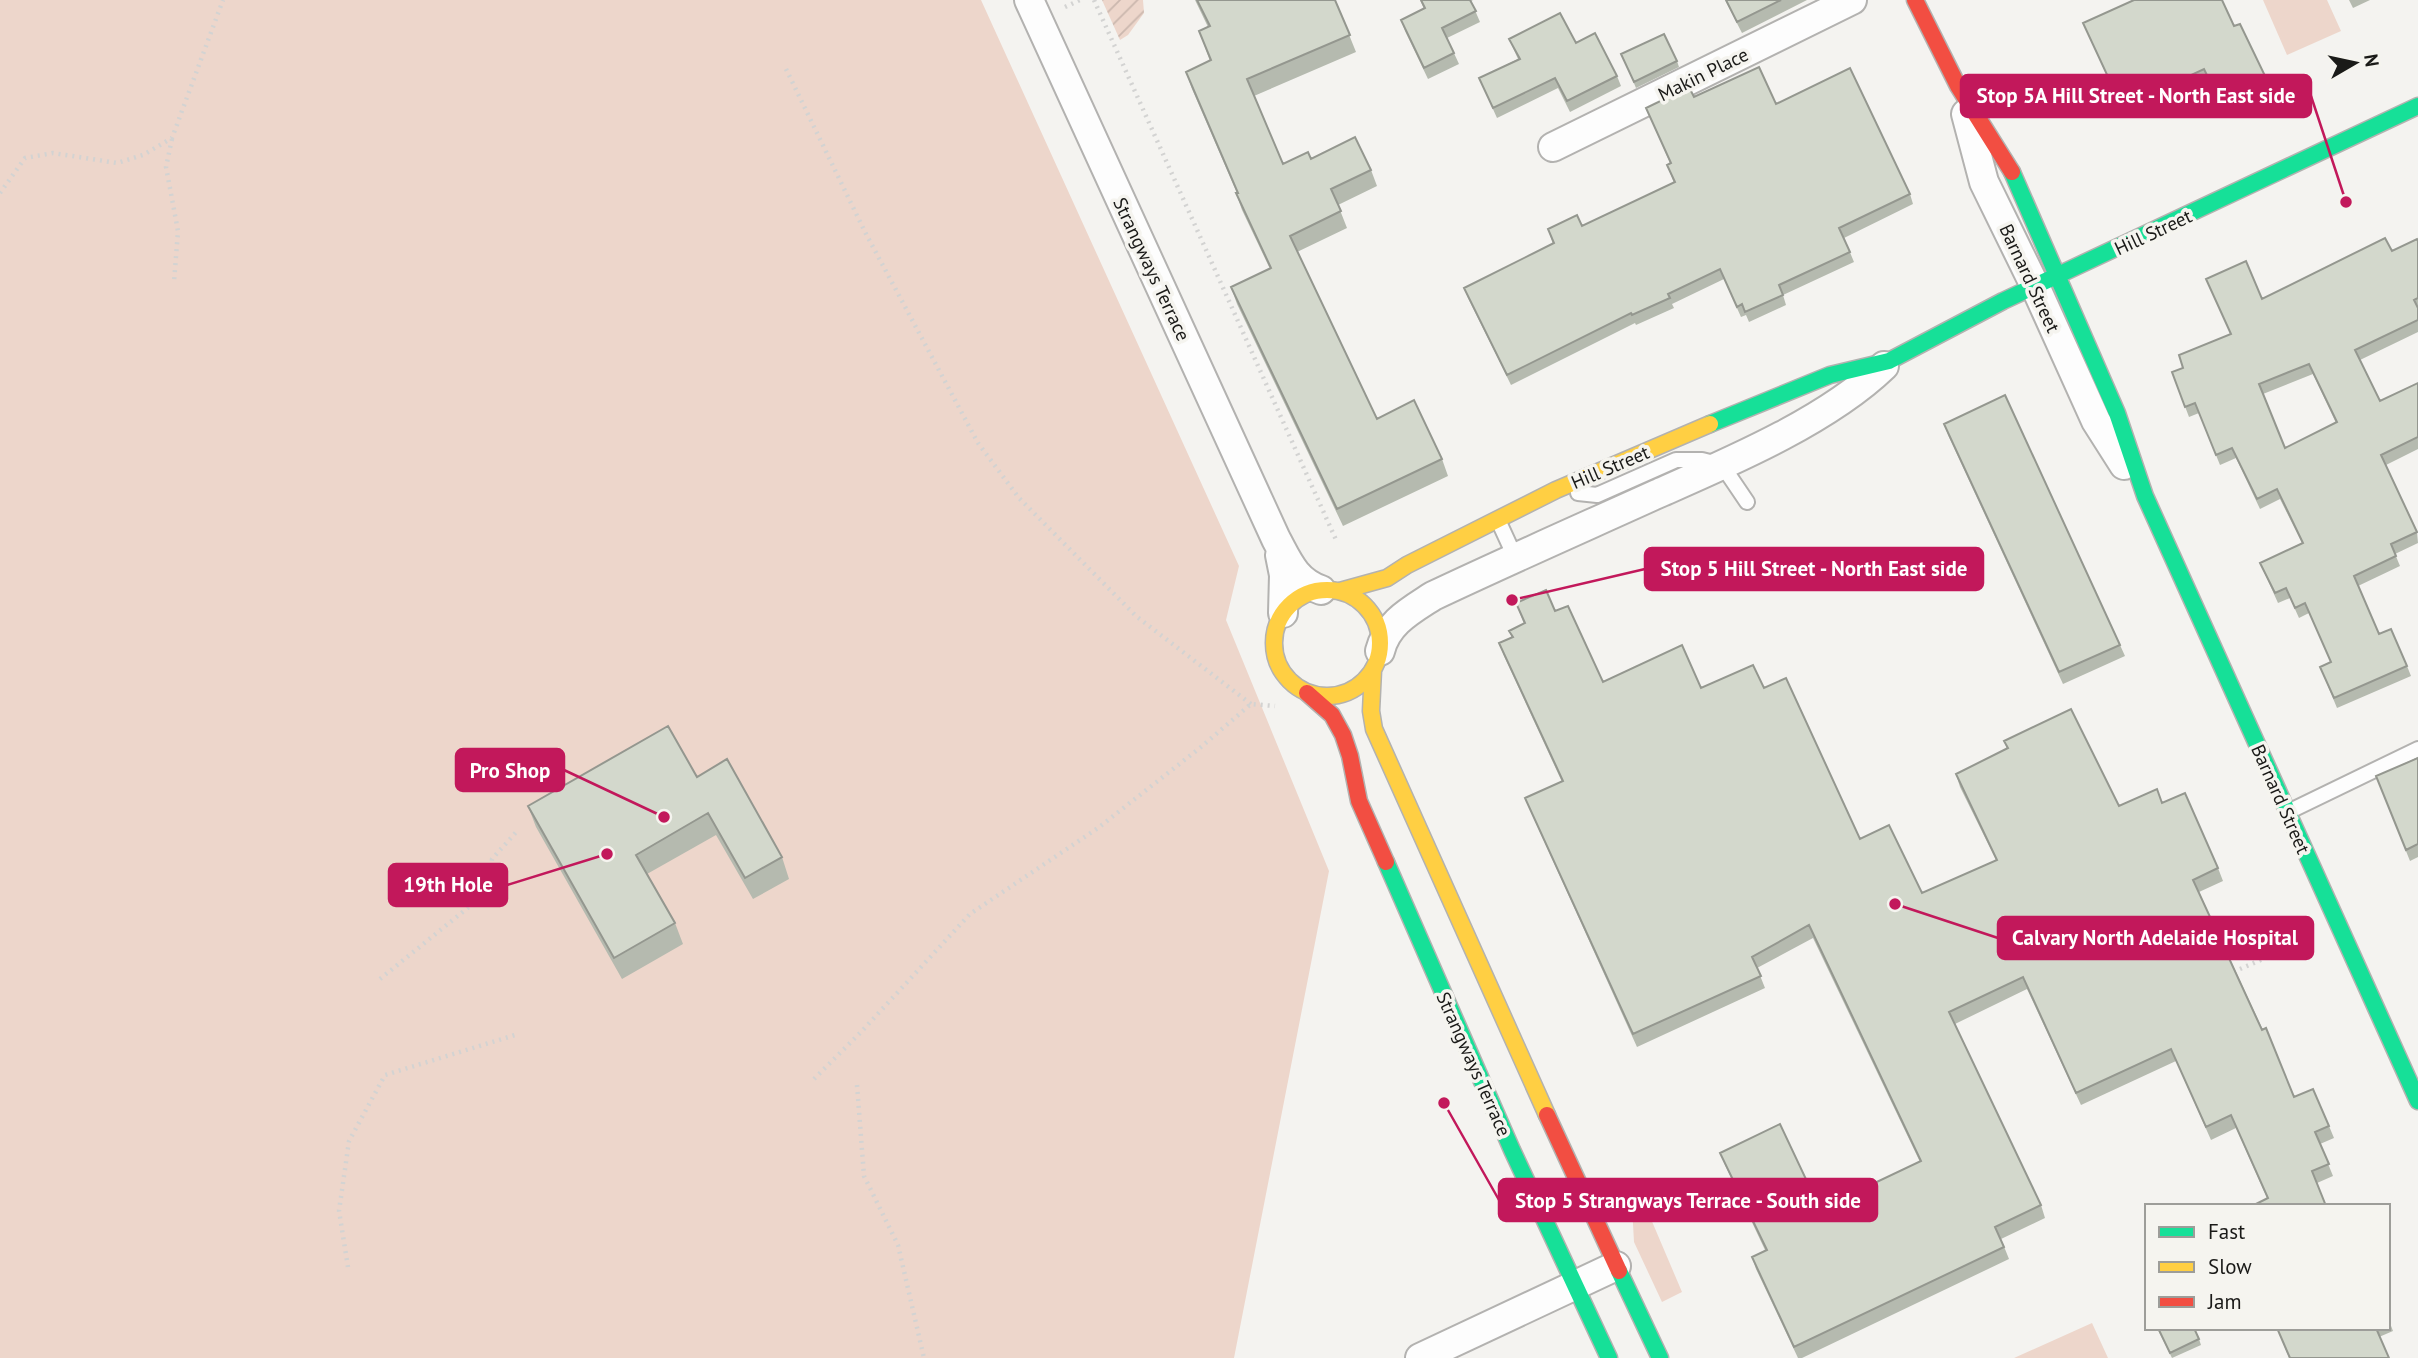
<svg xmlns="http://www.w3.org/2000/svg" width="2418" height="1358" viewBox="0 0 2418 1358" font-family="'PT Sans',sans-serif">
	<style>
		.grass { fill: #edd6cb }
		.garden { fill: url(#garden-furrows) }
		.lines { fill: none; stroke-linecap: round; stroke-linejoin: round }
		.lane-casing { stroke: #b3b2b0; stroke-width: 18 }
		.street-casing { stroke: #b3b2b0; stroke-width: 32 }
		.fast-casing { stroke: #b3b2b0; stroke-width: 19 }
		.slow-casing { stroke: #b3b2b0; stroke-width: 19 }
		.jam-casing { stroke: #b3b2b0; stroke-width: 19 }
		.path { stroke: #d3d3d2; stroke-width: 4.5; stroke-dasharray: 2 5; stroke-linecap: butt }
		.lane { stroke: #fdfdfd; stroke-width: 14 }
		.street { stroke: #fdfdfd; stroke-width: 28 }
		.fast { stroke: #16e098; stroke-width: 16 }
		.slow { stroke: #ffcf43; stroke-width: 16 }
		.jam { stroke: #f24e42; stroke-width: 16 }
		.wall { fill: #b5baaf; fill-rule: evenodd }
		.building { fill: #d3d8cc; stroke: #94978f; stroke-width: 2; fill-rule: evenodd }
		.labels { text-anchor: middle; stroke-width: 7; stroke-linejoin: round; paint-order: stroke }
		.street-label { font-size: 19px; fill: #1a1a18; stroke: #f5f4ef }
		.leader { fill: none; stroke: #c2185b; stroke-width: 2.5 }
		.callout-dot { fill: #c2185b; stroke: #f5f4ef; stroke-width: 2.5 }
		.callout { fill: #c2185b; stroke: #c2185b; stroke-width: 2.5 }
		.callout-label { font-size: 21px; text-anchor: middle; font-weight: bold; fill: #fff }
	</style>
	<defs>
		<pattern id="garden-furrows" width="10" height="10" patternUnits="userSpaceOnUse" patternTransform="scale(1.75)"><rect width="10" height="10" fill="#edd6cb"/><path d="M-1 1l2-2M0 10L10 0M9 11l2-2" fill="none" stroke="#cbb7ae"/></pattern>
	</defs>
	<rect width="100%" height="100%" fill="#f4f3f0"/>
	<!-- grass -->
	<path class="grass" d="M0,0h981l258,566 -13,54 103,251 -95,487h-1234z
		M2263,0h64l14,31 -54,24z
		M1645,1205l37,87 -20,10 -28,-60 -2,-36z
		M2092,1323l16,35h-94z"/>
	<!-- garden -->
	<path class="garden" d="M1102,0h41l1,13 -16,22 -8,5z"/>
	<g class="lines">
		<defs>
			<path id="lane" d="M1578,493l19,2 79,-35h26l20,5 25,37
				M1498,520l17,37
				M2288,812l130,-63"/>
			<path id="street" d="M1029,0l247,539c12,22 19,42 45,51
				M1966,114l18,68 51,104 61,135 28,44
				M1553,147l299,-147
				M1280,555l4,20 -1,38
				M1380,651c7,-28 30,-40 53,-55 74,-35 149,-68 224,-102 73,-32 170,-73 227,-128
				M1420,1358l196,-92"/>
			<path id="fast" d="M2012,172l105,241 28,83 273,605
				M1710,424l120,-49 59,-14 114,-60 415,-195
				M1386,862l126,288 97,208
				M1619,1271l41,87"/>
			<path id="slow" d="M1274 643a53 53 0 1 1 106 0a53 53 0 1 1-106 0Z
				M1340,591l47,-13 20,-13 149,-75 154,-66
				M1373,670l-2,41 3,18 173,386"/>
			<path id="jam" d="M1915,0l43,86 54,86
				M1307,693l25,22 11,20 7,21 9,45 27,61
				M1547,1115l72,156"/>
		</defs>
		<!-- lane casing -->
		<use href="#lane" class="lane-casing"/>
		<!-- street casing -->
		<use href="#street" class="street-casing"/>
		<!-- fast casing -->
		<use href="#fast" class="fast-casing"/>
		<!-- slow casing -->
		<use href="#slow" class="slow-casing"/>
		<!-- jam casing -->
		<use href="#jam" class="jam-casing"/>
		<!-- path -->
		<path class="path" d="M1094,0l243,542
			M1065,7l15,-7
			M786,69l79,163 113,211 41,55 117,118 115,88
			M172,139l-6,28 12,64 -4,51
			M0,193l25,-35 28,-5 64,10 26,-8 29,-17 51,-138
			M2240,969l55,-24
			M380,979l95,-77 14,-21 3,-22 26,-29
			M814,1079l48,-48 108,-117 128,-86 103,-81 50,-43 24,2
			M857,1085l7,91 34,69 26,113
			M348,1267l-9,-56 10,-70 36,-66 130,-40"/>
		<!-- lane -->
		<use href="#lane" class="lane"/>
		<!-- street -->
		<use href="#street" class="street"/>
		<!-- fast -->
		<use href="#fast" class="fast"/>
		<!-- slow -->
		<use href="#slow" class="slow"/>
		<!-- jam -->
		<use href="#jam" class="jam"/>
	</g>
	<!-- wall -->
	<path class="wall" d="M1195,0h140l21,52 -102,44 29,68 28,-5 60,11 6,16 -39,19 9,23 -50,24 80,167 65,40 6,17 -105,50 -106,-222 -6,-17 39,-18 -28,-59 -6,-17h1l-45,-104 -6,-17 24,-11 -11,-30 9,-4z
		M1420,0h53l-2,1 9,21 -33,16 12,26 -31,15 -23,-48 -4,-11 23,-11z
		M1725,0h82l-65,33z
		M2349,0h21l-17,8z
		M2083,23l151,3 33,54 4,11 -47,23 -16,-34 -82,38z
		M1509,39l67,4 41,33 4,10 -51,26 -12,-24 -61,30 -18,-40 39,-19z
		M1624,60l53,1 2,6 -43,21z
		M1694,97l82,7 134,90 3,10 -69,34 10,24 -71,33 3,10 -37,17 -3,-7 -5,2 -17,-38 -52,25 2,4 -38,17 -1,-2 -124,62 -43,-87 -4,-10 89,-44 -5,-15 34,-3 92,-43 -7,-18 3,-2 -24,-55z
		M2418,241v91l-58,28 20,41 38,-18v66l-32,16 31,67 1,11 -23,11 5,12 -42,20 21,48 28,32 4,10 -74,32 -17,-41 11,-5 -22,-49 -10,5 -9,-20 -12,5 -18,-40 42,-20 -22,-44 -20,10 -24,-51 -16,7 -21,-52 -10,4 -17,-45 11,-4 48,-34 -25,-55 56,20zM2313,374l23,49 -51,25 -22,-54z
		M1944,424l176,221 5,11 -62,28 -115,-249z
		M1516,603l39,8 48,71 98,6h63l96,151 62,54 74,-33 -36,-73 -4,-13 51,-25 -3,-8 115,65 43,-3 56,65 5,13 -24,11 95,205 35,29 5,12 -14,6 13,32 -16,7 -50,15 -31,-70 -25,12 -35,-79 -95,44 -54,-116 -72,35 86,181 4,13 -44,21 8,20 -207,99h-4l-42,-89 -4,-12 13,-7 -40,-85 -5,-12 100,56 100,-47 -107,-224 -56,30 8,20 -128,59 -107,-237 -5,-12 37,-16 -58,-126 -5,-13 13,-5 -3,-7 15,-7z
		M2418,758v99l-8,4 -34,-85z
		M697,777l85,80 7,22 -36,20 -37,-64 -69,39 28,49 8,21 -61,35 -86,-152 -8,-21z
		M2388,1318l5,13 -14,6 10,21h-100l-12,-30h111z
		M2157,1328l42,11 2,6 -29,13z"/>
	<!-- building -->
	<path class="building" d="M1197,0h138l15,35 -103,44 36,85 25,-12 3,7 44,-22 16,33 -40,19 10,22 -51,25 87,183 37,-19 28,59 -105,50 -106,-222 40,-19 -35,-75h2l-52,-121 25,-12 -12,-29 11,-5z
		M1421,0h49l6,11 -34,17 12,25 -30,15 -23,-48 24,-12z
		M1726,0h55l-44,22z
		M2134,0h88l12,26 6,-2 27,56 -47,22 -16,-33 -82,38 -39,-84z
		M1560,13l16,30 19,-10 22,43 -50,25 -12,-23 -62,30 -14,-30 41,-19 -11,-20z
		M1664,34l13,27 -43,21 -13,-28z
		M1759,67l17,37 74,-36 60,126 -71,34 11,24 -71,33 4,10 -38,17 -3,-8 -5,3 -17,-38 -52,25 2,4 -38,17 -1,-2 -124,62 -43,-87 90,-45 -6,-14 29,-14 5,11 93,-44 -8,-17 4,-2 -25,-55 43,-21 5,10z
		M2385,238l7,13 25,-12 1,2v57l-4,2 4,8v12l-63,30 25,51 38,-18v54l-37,18 36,77 -26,12 5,12 -42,20 25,58 12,-5 16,37 -73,32 -14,-31 11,-5 -26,-59 -10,5 -9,-20 -11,5 -15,-30 43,-20 -26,-54 -20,10 -25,-51 -16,7 -21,-52 -10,4 -13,-35 11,-4 -4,-13 52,-21 -25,-55 40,-18 16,38zM2309,364l28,58 -52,26 -26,-64z
		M2005,395l115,250 -61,27 -115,-248z
		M1546,590l9,21 13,-5 35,76 79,-37 19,43 52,-23 11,23 22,-10 74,161 29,-14 33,68 75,-33 -41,-86 52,-26 -4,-7 67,-32 48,97 38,-17 5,14 23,-10 33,75 -25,12 69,150 4,-2 28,69 19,-8 16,37 -14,6 14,32 -17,7 14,35h-74l16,-8 -37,-83 -25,12 -35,-78 -95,44 -53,-116 -74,35 92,193 -46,22 9,20 -210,100 -42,-90 15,-7 -47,-97 60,-29 40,85 101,-48 -112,-236 -57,32 9,19 -128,58 -108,-236 38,-17 -64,-138 14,-6 -4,-6 16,-8 -9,-20z
		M668,726l29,51 30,-18 55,98 -37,21 -37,-65 -72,42 39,68 -61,35 -86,-152z
		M2418,758v86l-12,6 -30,-74z
		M2158,1328h36l5,11 -29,14z
		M2277,1328h99l13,30h-99z"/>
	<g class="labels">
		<!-- street labels -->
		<g class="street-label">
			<text transform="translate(1703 74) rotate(-26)" y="7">Makin Place</text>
			<text transform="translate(2153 232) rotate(-25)" y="7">Hill Street</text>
			<text transform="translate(1152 269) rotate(65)" y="7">Strangways Terrace</text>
			<text transform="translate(2030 278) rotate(65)" y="7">Barnard Street</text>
			<text transform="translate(1610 467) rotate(-23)" y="7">Hill Street</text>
			<text transform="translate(2281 799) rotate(66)" y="7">Barnard Street</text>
			<text transform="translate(1474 1064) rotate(66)" y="7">Strangways Terrace</text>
		</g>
	</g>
	<!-- callouts -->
	<path class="leader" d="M2346 202L2311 96M1512 600L1645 569M664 817L564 770M607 854L507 885M1895 904L1998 938M1444 1103L1499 1200"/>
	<g class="callout-dot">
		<circle cx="2346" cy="202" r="7"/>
		<circle cx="1512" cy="600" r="7"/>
		<circle cx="664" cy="817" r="7"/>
		<circle cx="607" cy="854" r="7"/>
		<circle cx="1895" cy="904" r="7"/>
		<circle cx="1444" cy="1103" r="7"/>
	</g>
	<g class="callout">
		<rect x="1961" y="75" width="350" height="42" rx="7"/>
		<rect x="1645" y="548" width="338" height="42" rx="7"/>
		<rect x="456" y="749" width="108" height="42" rx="7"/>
		<rect x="389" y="864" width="118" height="42" rx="7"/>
		<rect x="1998" y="917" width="315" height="42" rx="7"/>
		<rect x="1499" y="1179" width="378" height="42" rx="7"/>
	</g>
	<g class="callout-label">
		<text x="2136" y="103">Stop 5A Hill Street - North East side</text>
		<text x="1814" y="576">Stop 5 Hill Street - North East side</text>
		<text x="510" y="778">Pro Shop</text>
		<text x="448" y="892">19th Hole</text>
		<text x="2155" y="945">Calvary North Adelaide Hospital</text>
		<text x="1688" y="1208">Stop 5 Strangways Terrace - South side</text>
	</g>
	<!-- legend -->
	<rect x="2145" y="1204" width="245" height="126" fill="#f5f4ef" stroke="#9d9d99" stroke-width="2"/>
	<rect x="2159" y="1227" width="35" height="10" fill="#16e098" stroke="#9d9d99" stroke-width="2"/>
	<text x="2208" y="1239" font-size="21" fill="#1a1a18">Fast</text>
	<rect x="2159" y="1262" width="35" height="10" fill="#ffcf43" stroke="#9d9d99" stroke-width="2"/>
	<text x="2208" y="1274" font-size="21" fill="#1a1a18">Slow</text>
	<rect x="2159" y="1297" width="35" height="10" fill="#f24e42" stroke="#9d9d99" stroke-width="2"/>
	<text x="2208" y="1309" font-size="21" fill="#1a1a18">Jam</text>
	<!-- north arrow -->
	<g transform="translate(2355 63) rotate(81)" stroke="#f5f4ef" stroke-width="5" paint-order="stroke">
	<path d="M0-5L12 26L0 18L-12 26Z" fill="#1a1a18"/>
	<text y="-10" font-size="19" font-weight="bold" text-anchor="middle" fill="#1a1a18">N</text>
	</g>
</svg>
